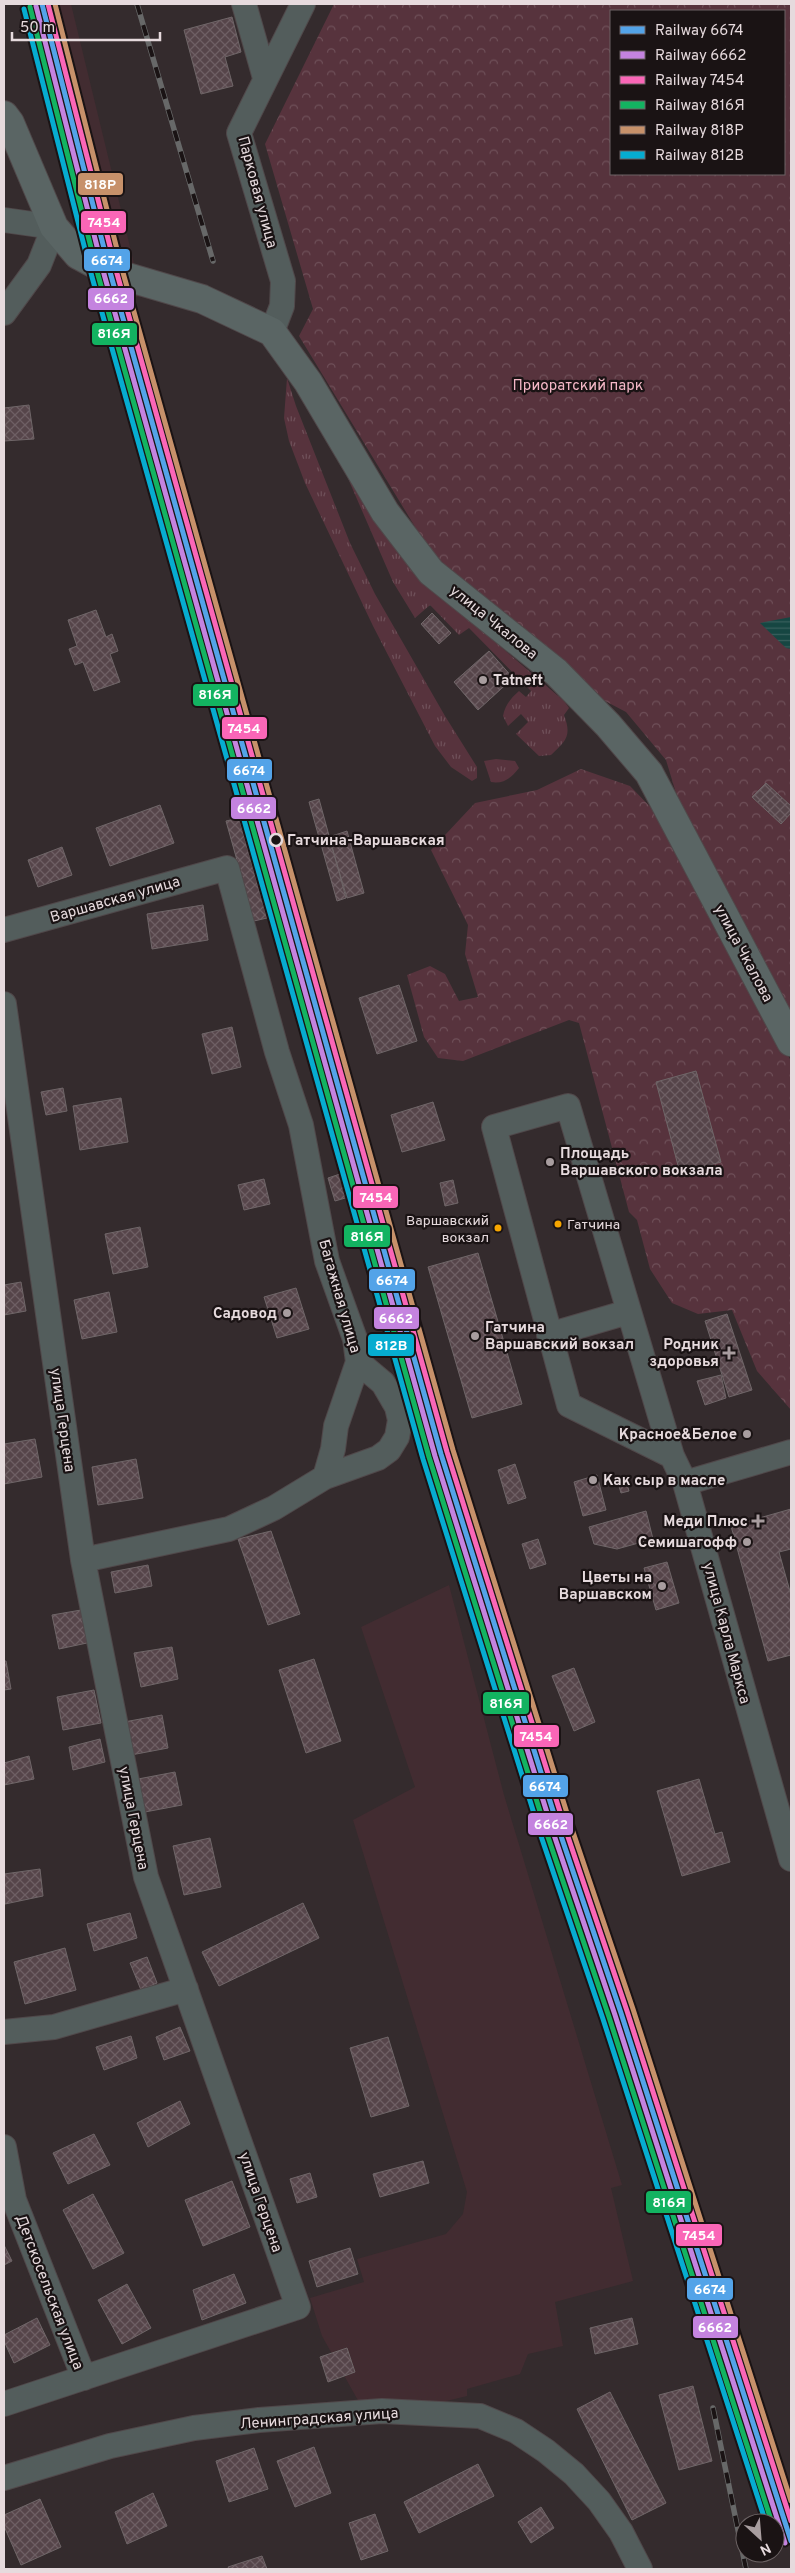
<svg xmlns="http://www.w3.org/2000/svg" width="795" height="2573" viewBox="0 0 795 2573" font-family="Overpass,sans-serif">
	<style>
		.built { fill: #422c31 }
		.grass { fill: url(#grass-tufts) }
		.forest { fill: url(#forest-crowns); fill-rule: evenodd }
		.water { fill: url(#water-rules) }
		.building { fill: url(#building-cross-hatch); stroke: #6f6668 }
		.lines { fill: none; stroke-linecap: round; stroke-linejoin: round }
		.minor-casing { stroke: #50484a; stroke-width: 26 }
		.major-casing { stroke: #50484a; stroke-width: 30 }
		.minor { stroke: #535d5c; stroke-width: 24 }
		.major { stroke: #5a6564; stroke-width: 28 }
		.rail-casing { stroke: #676868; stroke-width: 5.5 }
		.rail { stroke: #1a1314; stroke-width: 4; stroke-dasharray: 11; stroke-linecap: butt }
		.rail-1-casing { stroke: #1a1314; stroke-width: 9 }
		.rail-2-casing { stroke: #1a1314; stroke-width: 9 }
		.rail-3-casing { stroke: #1a1314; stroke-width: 9 }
		.rail-4-casing { stroke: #1a1314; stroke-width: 9 }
		.rail-5-casing { stroke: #1a1314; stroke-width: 9 }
		.rail-6-casing { stroke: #1a1314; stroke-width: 9 }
		.rail-1 { stroke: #53a3e8; stroke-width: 5 }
		.rail-2 { stroke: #c483df; stroke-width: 5 }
		.rail-3 { stroke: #fa66b7; stroke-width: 5 }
		.rail-4 { stroke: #13b361; stroke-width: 5 }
		.rail-5 { stroke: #c7916a; stroke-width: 5 }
		.rail-6 { stroke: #06acd0; stroke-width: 5 }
		.poi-dot { fill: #a89d9f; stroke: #1a1314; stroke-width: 2 }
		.stop-dot { fill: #1a1314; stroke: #e6dadd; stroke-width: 2.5 }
		.bus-dot { fill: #f7a600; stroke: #1a1314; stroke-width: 2 }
		.labels { text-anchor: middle; stroke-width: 4.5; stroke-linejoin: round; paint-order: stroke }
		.bus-label { font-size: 14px; fill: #e6dadd; stroke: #1a1314; text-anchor: end }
		.street-label { font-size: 15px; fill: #e6dadd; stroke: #1a1314 }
		.park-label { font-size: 15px; fill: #f4b7c6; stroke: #1a1314 }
		.poi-label { font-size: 15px; font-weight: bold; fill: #e6dadd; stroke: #1a1314; text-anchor: end }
		.stop-label { font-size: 15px; font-weight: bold; fill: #e6dadd; stroke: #1a1314; text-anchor: start }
		.line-badge { stroke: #1a1314; stroke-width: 2 }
		.badge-label { font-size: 14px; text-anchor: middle; font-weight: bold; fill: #fff }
	</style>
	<defs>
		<pattern id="grass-tufts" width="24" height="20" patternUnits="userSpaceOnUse" patternTransform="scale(1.25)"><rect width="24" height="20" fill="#57333d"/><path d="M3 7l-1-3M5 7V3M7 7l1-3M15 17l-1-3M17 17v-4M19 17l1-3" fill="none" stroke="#6f5059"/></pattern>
		<pattern id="forest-crowns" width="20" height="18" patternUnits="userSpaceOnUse" patternTransform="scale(1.25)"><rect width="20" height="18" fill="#57333d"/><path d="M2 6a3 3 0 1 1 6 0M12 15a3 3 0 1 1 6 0" fill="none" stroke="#6f5059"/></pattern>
		<pattern id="water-rules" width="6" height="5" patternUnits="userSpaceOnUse" patternTransform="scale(1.25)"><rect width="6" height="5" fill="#164642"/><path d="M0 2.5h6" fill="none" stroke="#38605d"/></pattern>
		<pattern id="building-cross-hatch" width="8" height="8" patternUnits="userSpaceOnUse" patternTransform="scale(1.25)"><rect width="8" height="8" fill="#56454a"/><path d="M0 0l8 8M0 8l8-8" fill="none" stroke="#6e5f64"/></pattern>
	</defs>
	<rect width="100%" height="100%" fill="#342b2d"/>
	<!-- built -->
	<path class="built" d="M37,4h34l71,292 -27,6z
		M449,1585l55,210 118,390 -11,3 22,93 -78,21 8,44 -35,8 -8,20 -53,15v7l-61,15 -46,-7 -38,-68 -12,-38 54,-16 -7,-23 89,-25 17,-20 4,-22 -114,-372 62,-33 -54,-160z"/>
	<!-- grass -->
	<path class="grass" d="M287,378l9,28 54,137 25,51 70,122 32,51v11l-5,3 -21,-14 -16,-21 -62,-120 -68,-143 -16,-42 -5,-23z
		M349,472l33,57 20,28 35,35 127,109 5,7 -5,7c8,21 2,26 -13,40l-12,1 -23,-22 12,-12 -7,-8 -13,12 -5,-10c2,-11 8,-18 16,-25l7,6 5,-6 -62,-63 -10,7 -29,-30 -15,13 -22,-36 -43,-99 -3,-8z
		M496,759l19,2 4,7c-8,10 -15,16 -28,14l-7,-21z"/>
	<!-- forest -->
	<path class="forest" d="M334,4h457v1012l-105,-190 -20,-66 -40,-48 -42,-22 -150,-132 -135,-222 14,-27 -48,-165zM611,11h173v163h-173z
		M581,769l49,17 33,34 128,241v349l-34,-39 -25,-61 -34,4 -26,-11 -22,-34 -13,-49 -8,-8 -50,-189 -10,-3 -106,41 -25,-3 -14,-21 -17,-62 23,-9 15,8 14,27 19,-4 -13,-43 3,-29 -37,-75 44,-47 62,-13z"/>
	<!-- water -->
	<path class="water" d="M791,617v32l-5,-1 -26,-25z"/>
	<!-- building -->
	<path class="building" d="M232,17l9,35 -16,5 8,29 -32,8 -17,-64z
		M29,405l5,34 -30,2v-33z
		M96,610l10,27 6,-3 6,17 -8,3 10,28 -26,9 -11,-29 -8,3 -6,-16 8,-3 -9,-26z
		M432,613l19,20 -12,11 -18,-20z
		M489,651l24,27 -35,32 -24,-28z
		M766,783l25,23v7l-10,11 -29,-27z
		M319,799l27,99 -9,3 -28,-99z
		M160,805l14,38 -64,23 -14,-38z
		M239,818l28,100 -13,3 -28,-100z
		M347,831l17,62 -17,5 -18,-61z
		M62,847l10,28 -34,12 -10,-27z
		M203,905l5,35 -56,9 -5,-35z
		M399,985l18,56 -40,13 -18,-56z
		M232,1027l9,40 -29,7 -10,-40z
		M696,1071l25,91 -41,11 -24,-91z
		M63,1088l4,23 -21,4 -5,-23z
		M121,1098l7,44 -48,8 -7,-44z
		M433,1102l12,38 -43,12 -11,-37z
		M352,1170l7,24 -24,7 -7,-23z
		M264,1179l6,25 -26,6 -6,-25z
		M453,1180l5,23 -13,3 -5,-23z
		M140,1227l8,40 -35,7 -8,-40z
		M478,1253l44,151 -50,14 -44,-151z
		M21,1282l5,29 -22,4v-30z
		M296,1288l13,41 -32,9 -13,-41z
		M109,1292l8,40 -35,7 -8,-39z
		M727,1314l25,76 -23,7 -24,-76z
		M721,1375l5,23 -21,7 -8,-24z
		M35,1439l7,38 -38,7v-40z
		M136,1459l7,39 -45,7 -6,-38z
		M515,1464l11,34 -18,6 -10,-34z
		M597,1475l9,35 -23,6 -9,-34z
		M627,1484l2,7 -8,2 -2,-7z
		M791,1509v40l-12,3 12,43v60l-23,6 -37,-135z
		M646,1511l7,28 -36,10 -23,-5 -5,-17z
		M271,1531l29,83 -32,11 -30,-86z
		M538,1539l8,25 -16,5 -8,-25z
		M667,1562l12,41 -23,7 -12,-42z
		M148,1565l4,21 -37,7 -4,-21z
		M81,1610l6,33 -28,6 -7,-34z
		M172,1647l6,32 -37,8 -7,-34z
		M314,1659l27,82 -35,12 -27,-83z
		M4,1661h2l5,28 -7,1z
		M574,1668l21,54 -21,9 -22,-55z
		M94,1690l7,33 -38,7 -6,-33z
		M162,1715l6,33 -37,7 -7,-33z
		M100,1739l5,23 -32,8 -4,-23z
		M29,1756l5,23 -30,6v-22z
		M175,1772l7,33 -37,7 -7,-33z
		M699,1779l16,55 7,-2 8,30 -48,14 -25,-85z
		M210,1838l11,49 -37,8 -11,-49z
		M40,1869l3,27 -38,8 -1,-30z
		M303,1903l16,35 -100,48 -17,-34z
		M130,1913l7,25 -43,13 -7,-27z
		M65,1948l11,42 -51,14 -11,-42z
		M147,1957l10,26 -16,7 -11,-27z
		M180,2027l10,24 -26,9 -8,-23z
		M131,2036l6,22 -33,12 -8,-23z
		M388,2037l21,69 -38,11 -21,-69z
		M180,2101l10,23 -42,23 -11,-24z
		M94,2134l16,31 -42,19 -15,-31z
		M423,2161l6,22 -49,14 -7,-23z
		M310,2173l7,24 -20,6 -7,-24z
		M232,2181l18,46 -47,19 -18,-46z
		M93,2194l31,59 -31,16 -30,-59z
		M4,2245l8,16 -8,4z
		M350,2248l8,26 -41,13 -8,-26z
		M234,2274l12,29 -44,17 -9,-30z
		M127,2284l24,44 -29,16 -24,-44z
		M37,2318l13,27 -36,18 -10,-22v-6z
		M632,2318l6,26 -43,10 -5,-26z
		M347,2348l8,24 -27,10 -8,-25z
		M693,2386l19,75 -33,9 -20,-75z
		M610,2392l56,111 -34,17 -55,-111z
		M314,2447l17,46 -36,14 -18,-46z
		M254,2448l14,41 -39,13 -13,-41z
		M478,2464l16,32 -75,37 -15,-31z
		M153,2493l14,33 -40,18 -12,-32z
		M40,2499l21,48 -40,18 -17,-39v-11z
		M541,2507l13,21 -23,15 -13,-21z
		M375,2514l13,37 -27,9 -12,-37z
		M262,2556l5,13h-38l-1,-2z"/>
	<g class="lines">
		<defs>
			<path id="minor" d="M244,4l21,74
				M4,220l50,7 -15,38 -35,48
				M272,332l10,-26 1,-25 -44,-148 64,-129
				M4,930l223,-62 50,184 24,73 26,136 28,78 3,23 -22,64 -3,23 -8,28
				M4,1004l79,556 63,317 152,430 -294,97
				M549,1335l79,-23
				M672,1456l-103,-51 -75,-278 74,-21 104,350 13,27 106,376
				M685,1483l106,-31
				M83,1560l146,-31 45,-21 51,-31 53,-19 11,-8 8,-13 3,-17 -3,-13 -14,-24 -25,-21
				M4,2032l50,-5 132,-38
				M4,2147l10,53 70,178
				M4,2478l106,-32 84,-18 65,-8 123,-9 98,5 36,15 30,20 28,23 25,27 22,31 19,37"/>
			<path id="major" d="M4,115l6,8 44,104 24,28 32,17 92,27 70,33 36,50 77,130 46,60 125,100 52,53 41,48 142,269"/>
		</defs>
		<!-- minor casing -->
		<use href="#minor" class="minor-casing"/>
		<!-- major casing -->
		<use href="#major" class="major-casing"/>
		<!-- minor -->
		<use href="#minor" class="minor"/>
		<!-- major -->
		<use href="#major" class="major"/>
		<defs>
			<path id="rail" d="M137,4l76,257
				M713,2408l33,161"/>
		</defs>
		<!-- rail casing -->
		<use href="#rail" class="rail-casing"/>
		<!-- rail -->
		<use href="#rail" class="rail"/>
		<defs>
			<path id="rail-1" d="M42,4l68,268 331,1182 119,379 61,180 170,528"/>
			<path id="rail-2" d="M36,6l68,268 331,1182 119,379 61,180 170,528"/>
			<path id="rail-3" d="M48,4l68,266 331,1182 119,379 61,180 164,510"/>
			<path id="rail-4" d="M30,7l68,268 331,1182 119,380 61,180 163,506"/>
			<path id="rail-5" d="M55,4l67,265 331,1181 119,379 61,180 158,492"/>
			<path id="rail-6" d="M24,9l68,268 331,1182 119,380 61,180 163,504"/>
		</defs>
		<!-- rail-1 casing -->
		<use href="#rail-1" class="rail-1-casing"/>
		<!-- rail-2 casing -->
		<use href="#rail-2" class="rail-2-casing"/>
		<!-- rail-3 casing -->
		<use href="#rail-3" class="rail-3-casing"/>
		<!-- rail-4 casing -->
		<use href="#rail-4" class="rail-4-casing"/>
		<!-- rail-5 casing -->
		<use href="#rail-5" class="rail-5-casing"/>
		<!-- rail-6 casing -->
		<use href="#rail-6" class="rail-6-casing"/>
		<!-- rail-1 -->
		<use href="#rail-1" class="rail-1"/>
		<!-- rail-2 -->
		<use href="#rail-2" class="rail-2"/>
		<!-- rail-3 -->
		<use href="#rail-3" class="rail-3"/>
		<!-- rail-4 -->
		<use href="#rail-4" class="rail-4"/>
		<!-- rail-5 -->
		<use href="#rail-5" class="rail-5"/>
		<!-- rail-6 -->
		<use href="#rail-6" class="rail-6"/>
	</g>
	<!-- markers -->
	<g class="poi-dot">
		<circle cx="483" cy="680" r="5"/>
		<circle cx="550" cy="1162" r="5"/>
		<circle cx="287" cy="1313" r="5"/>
		<circle cx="475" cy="1336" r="5"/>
		<path d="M726.5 1345.5h5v5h5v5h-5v5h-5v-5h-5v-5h5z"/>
		<circle cx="747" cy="1434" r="5"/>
		<circle cx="593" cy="1480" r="5"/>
		<path d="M755.5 1513.5h5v5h5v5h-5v5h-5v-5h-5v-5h5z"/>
		<circle cx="747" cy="1542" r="5"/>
		<circle cx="662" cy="1586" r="5"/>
	</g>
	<circle class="stop-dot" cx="276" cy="840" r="6"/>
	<g class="bus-dot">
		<circle cx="558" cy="1224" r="4.5"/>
		<circle cx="498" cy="1228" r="4.5"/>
	</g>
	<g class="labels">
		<!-- bus labels -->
		<g class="bus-label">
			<text x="489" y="1225">Варшавский<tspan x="489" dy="17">вокзал</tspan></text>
			<text x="567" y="1229" text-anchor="start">Гатчина</text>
		</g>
		<!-- street labels -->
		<g class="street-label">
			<text transform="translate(258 192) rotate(75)" y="5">Парковая улица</text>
			<text transform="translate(494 622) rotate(39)" y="5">улица Чкалова</text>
			<text transform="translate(115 899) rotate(-16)" y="5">Варшавская улица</text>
			<text transform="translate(744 953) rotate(62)" y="5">улица Чкалова</text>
			<text transform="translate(340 1296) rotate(74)" y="5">Багажная улица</text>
			<text transform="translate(63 1420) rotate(82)" y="5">улица Герцена</text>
			<text transform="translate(727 1633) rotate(75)" y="5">улица Карла Маркса</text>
			<text transform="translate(134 1818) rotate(79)" y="5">улица Герцена</text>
			<text transform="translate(261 2202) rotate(71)" y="5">улица Герцена</text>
			<text transform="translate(50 2292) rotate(69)" y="5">Детскосельская улица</text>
			<text transform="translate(319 2418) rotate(-4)" y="5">Ленинградская улица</text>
		</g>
		<!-- park labels -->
		<g class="park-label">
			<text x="578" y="390">Приоратский парк</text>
		</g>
		<!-- poi labels -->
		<g class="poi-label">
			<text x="493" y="685" text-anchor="start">Tatneft</text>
			<text x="560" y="1158" text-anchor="start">Площадь<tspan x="560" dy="17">Варшавского вокзала</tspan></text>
			<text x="277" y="1318">Садовод</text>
			<text x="485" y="1332" text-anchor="start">Гатчина<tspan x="485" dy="17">Варшавский вокзал</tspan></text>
			<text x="719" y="1349">Родник<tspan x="719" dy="17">здоровья</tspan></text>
			<text x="737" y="1439">Красное&amp;Белое</text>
			<text x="603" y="1485" text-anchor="start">Как сыр в масле</text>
			<text x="748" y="1526">Меди Плюс</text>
			<text x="737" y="1547">Семишагофф</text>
			<text x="652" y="1582">Цветы на<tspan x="652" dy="17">Варшавском</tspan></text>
		</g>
		<!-- stop labels -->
		<g class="stop-label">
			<text x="287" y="845">Гатчина-Варшавская</text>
		</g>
	</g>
	<g class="line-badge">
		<rect x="77" y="172" width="47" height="24" rx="5" fill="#c7916a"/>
		<rect x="80" y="210" width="47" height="24" rx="5" fill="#fa66b7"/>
		<rect x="83" y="248" width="48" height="24" rx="5" fill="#53a3e8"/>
		<rect x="87" y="287" width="48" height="24" rx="5" fill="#c483df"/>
		<rect x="91" y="322" width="47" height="24" rx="5" fill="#13b361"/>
		<rect x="192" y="683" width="47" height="24" rx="5" fill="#13b361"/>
		<rect x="221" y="716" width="47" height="24" rx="5" fill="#fa66b7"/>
		<rect x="226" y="758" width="47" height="24" rx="5" fill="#53a3e8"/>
		<rect x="230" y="796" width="47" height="24" rx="5" fill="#c483df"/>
		<rect x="352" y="1185" width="47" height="24" rx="5" fill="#fa66b7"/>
		<rect x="343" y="1224" width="48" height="24" rx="5" fill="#13b361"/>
		<rect x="368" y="1268" width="48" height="24" rx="5" fill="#53a3e8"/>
		<rect x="373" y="1306" width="47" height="24" rx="5" fill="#c483df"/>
		<rect x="367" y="1333" width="48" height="24" rx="5" fill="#06acd0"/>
		<rect x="482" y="1691" width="48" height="24" rx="5" fill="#13b361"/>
		<rect x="513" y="1724" width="47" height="24" rx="5" fill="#fa66b7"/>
		<rect x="522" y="1774" width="47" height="24" rx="5" fill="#53a3e8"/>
		<rect x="527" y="1812" width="47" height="24" rx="5" fill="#c483df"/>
		<rect x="645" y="2190" width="47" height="24" rx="5" fill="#13b361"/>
		<rect x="675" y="2223" width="48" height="24" rx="5" fill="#fa66b7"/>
		<rect x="686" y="2277" width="48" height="24" rx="5" fill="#53a3e8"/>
		<rect x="692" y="2315" width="47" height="24" rx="5" fill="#c483df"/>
	</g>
	<g class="badge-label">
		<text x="100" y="189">818Р</text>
		<text x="104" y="227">7454</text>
		<text x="107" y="265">6674</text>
		<text x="111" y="303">6662</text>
		<text x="114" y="338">816Я</text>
		<text x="215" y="699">816Я</text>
		<text x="244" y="733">7454</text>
		<text x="249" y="775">6674</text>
		<text x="254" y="813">6662</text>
		<text x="376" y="1202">7454</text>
		<text x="367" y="1241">816Я</text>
		<text x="392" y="1285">6674</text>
		<text x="396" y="1323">6662</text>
		<text x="391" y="1350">812В</text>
		<text x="506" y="1708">816Я</text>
		<text x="536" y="1741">7454</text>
		<text x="545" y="1791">6674</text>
		<text x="551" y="1829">6662</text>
		<text x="669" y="2207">816Я</text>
		<text x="699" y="2240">7454</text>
		<text x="710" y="2294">6674</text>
		<text x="715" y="2332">6662</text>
	</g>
	<!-- border -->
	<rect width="795" height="2573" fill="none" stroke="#e6dadd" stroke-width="10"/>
	<!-- legend -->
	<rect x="610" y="10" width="175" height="165" fill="#1a1314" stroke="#6c6364"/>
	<rect x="620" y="26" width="25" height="8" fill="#53a3e8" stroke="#6c6364"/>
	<text x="655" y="35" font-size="15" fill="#e6dadd">Railway 6674</text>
	<rect x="620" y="51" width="25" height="8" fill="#c483df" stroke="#6c6364"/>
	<text x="655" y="60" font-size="15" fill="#e6dadd">Railway 6662</text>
	<rect x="620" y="76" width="25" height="8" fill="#fa66b7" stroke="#6c6364"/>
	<text x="655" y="85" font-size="15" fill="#e6dadd">Railway 7454</text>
	<rect x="620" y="101" width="25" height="8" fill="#13b361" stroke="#6c6364"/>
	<text x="655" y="110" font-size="15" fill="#e6dadd">Railway 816Я</text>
	<rect x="620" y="126" width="25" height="8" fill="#c7916a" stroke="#6c6364"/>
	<text x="655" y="135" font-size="15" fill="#e6dadd">Railway 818Р</text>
	<rect x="620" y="151" width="25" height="8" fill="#06acd0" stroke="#6c6364"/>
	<text x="655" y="160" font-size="15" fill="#e6dadd">Railway 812В</text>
	<!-- north arrow -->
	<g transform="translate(760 2538) rotate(154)"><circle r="24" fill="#1a1314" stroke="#6c6364"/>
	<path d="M0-4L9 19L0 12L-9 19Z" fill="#a89d9f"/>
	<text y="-8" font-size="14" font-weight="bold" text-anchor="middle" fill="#e6dadd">N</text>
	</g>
	<!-- scale -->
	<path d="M12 32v8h148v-8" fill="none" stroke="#e6dadd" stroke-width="2.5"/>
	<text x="20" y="32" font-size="15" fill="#e6dadd" stroke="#1a1314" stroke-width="4" paint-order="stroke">50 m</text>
</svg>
